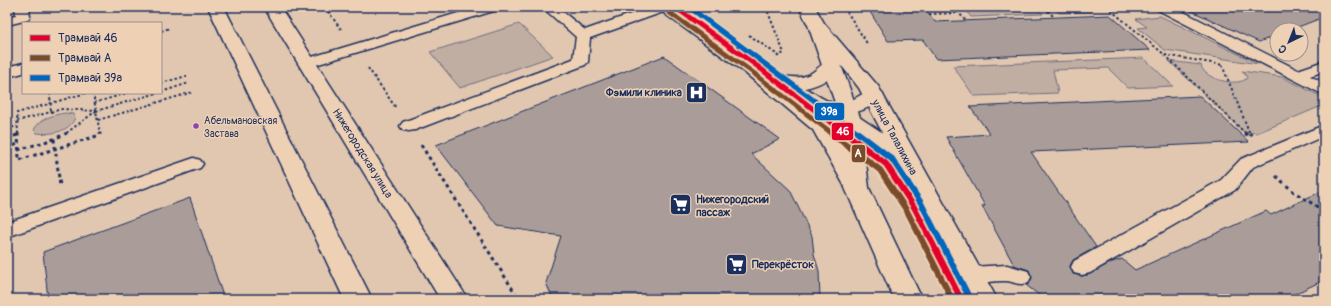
<svg xmlns="http://www.w3.org/2000/svg" width="1331" height="306" viewBox="0 0 1331 306" font-family="Pangolin,sans-serif">
	<style>
		.green { fill: #c0aea2; stroke: #6e6e80 }
		.building { fill: #aa9d99; stroke: #1b2f5e }
		.lines { fill: none; stroke-linecap: round; stroke-linejoin: round }
		.service-casing { stroke: #1b2f5e; stroke-width: 3 }
		.minor-casing { stroke: #1b2f5e; stroke-width: 3 }
		.tertiary-casing { stroke: #1b2f5e; stroke-width: 3 }
		.primary-casing { stroke: #1b2f5e; stroke-width: 3 }
		.path-far1 { stroke: #1b2f5e; stroke-width: 2; stroke-dasharray: 2.5 2.5; stroke-linecap: butt }
		.path { stroke: #1b2f5e; stroke-width: 3; stroke-dasharray: 3.5 3.5; stroke-linecap: butt }
		.service { fill: #eed1b5; fill-rule: evenodd }
		.minor { fill: #eed1b5; fill-rule: evenodd }
		.tertiary { fill: #eed1b5; fill-rule: evenodd }
		.primary { fill: #eed1b5; fill-rule: evenodd }
		.tram-1-far1-casing { stroke: #eed1b5; stroke-width: 8 }
		.tram-1-casing { stroke: #eed1b5; stroke-width: 10 }
		.tram-2-far1-casing { stroke: #eed1b5; stroke-width: 8 }
		.tram-2-casing { stroke: #eed1b5; stroke-width: 10 }
		.tram-3-far1-casing { stroke: #eed1b5; stroke-width: 8 }
		.tram-3-casing { stroke: #eed1b5; stroke-width: 10 }
		.tram-1-far1 { stroke: #e4002b; stroke-width: 5 }
		.tram-1 { stroke: #e4002b; stroke-width: 6 }
		.tram-2-far1 { stroke: #7a4b2a; stroke-width: 5 }
		.tram-2 { stroke: #7a4b2a; stroke-width: 6 }
		.tram-3-far1 { stroke: #0065bd; stroke-width: 5 }
		.tram-3 { stroke: #0065bd; stroke-width: 6 }
		.bus-dot { fill: #8e44ad; stroke: #eed1b5; stroke-width: 1.5 }
		.labels { text-anchor: middle; stroke-width: 3; stroke-linejoin: round; paint-order: stroke }
		.bus-label { font-size: 10px; fill: #1b2f5e; stroke: #eed1b5; text-anchor: start }
		.poi-label { font-size: 11px; font-weight: bold; fill: #1b2f5e; stroke: #eed1b5; text-anchor: start }
		.street-label { font-size: 11px; fill: #1b2f5e; stroke: #eed1b5 }
		.line-badge { stroke: #eed1b5; stroke-width: 1.5 }
		.badge-label { font-size: 11px; text-anchor: middle; font-weight: bold; fill: #fff }
	</style>
	<rect width="100%" height="100%" fill="#e1c7b0"/>
	<filter id="ink" filterUnits="userSpaceOnUse"><feTurbulence type="fractalNoise" baseFrequency=".025" numOctaves="2"/><feDisplacementMap in="SourceGraphic" scale="8" xChannelSelector="R" yChannelSelector="G"/><feConvolveMatrix kernelMatrix="1 2 1 2 8 2 1 2 1" color-interpolation-filters="sRGB"/></filter>
	<g filter="url(#ink)">
		<!-- green -->
		<path class="green" d="M963,7h72l8,7 -72,3z
			M1053,7h32l7,5 -33,1z
			M1160,16l99,48 -94,-14 -27,-22 9,-1 -11,-8z
			M519,24l34,32 -93,32 -30,-36z
			M1144,58l29,28 -45,2 -20,-20 -55,2 5,23 -84,3 -21,-30z
			M1169,61l32,4c2,14 35,22 45,14l1,-2 -5,-6 40,6 42,21v7l-67,28 -13,-1z
			M65,113l8,1 2,4c-6,14 -24,17 -38,15l-3,-3c6,-12 19,-15 31,-17z"/>
		<!-- building -->
		<path class="building" d="M867,7h57l11,15 175,-7 40,35 -214,9 -13,-19 -35,1z
			M1183,7h141v10l-34,13h-13v5l-18,7z
			M664,56l116,83 -29,15 39,36 22,46 2,18 5,17 1,28h-267l-7,-16 15,-47 -63,-10 -62,-81z
			M1200,96l49,46 -218,10 65,95 -23,13 -3,6 3,8 9,2 8,-2 22,-12 10,-3 13,11 131,-59 5,4 53,-25v90l-40,19h-240l-18,-14 3,-1 3,-6 -3,-8 -15,-5 -32,-59h3l-39,-69 44,-3 -20,-27z
			M190,198l34,101h-176l-5,-47z"/>
		<g class="lines">
			<defs>
				<path id="service" d="M15,7h14l1,10 -2,3 -21,5v-8l9,-2z
					M478,7h21l-2,3 -185,56 -5,2 -5,-2 -3,-3 3,-3z
					M542,7h15l28,23 66,-23h20l-2,3 -79,28 -2,24 -3,3 -170,65 -6,1 -6,-1 -3,-4 3,-4 170,-63 3,-22z
					M1156,7h18l124,63 26,-9v10l-14,5 14,7v11l-6,-2 -160,-82z
					M23,63v10l-16,4v-10z
					M1324,125v11l-71,31 -18,23 -145,83 -8,2 -8,-2 -3,-6 3,-6 147,-81 20,-21z
					M194,158l6,2 3,4 -3,4 -193,69v-15z
					M1007,265l21,6 3,6 -3,6c-11,3 -12,-1 -22,-2 -15,-1 -29,5 -44,0l-3,-6 3,-6 8,-2z"/>
				<path id="minor" d="M659,7h19l95,70c11,-3 22,3 32,-1 14,-4 16,-18 33,-14l2,4c-8,12 -20,19 -35,22 8,4 23,15 31,16 18,1 27,-17 44,-13l3,4c-7,10 -18,15 -30,18l63,42 3,5 -3,5 -8,2 -8,-2c-23,-17 -52,-44 -80,-51l-3,-4 -7,-3 18,14 41,67 -4,6 -8,2 -8,-2 -36,-64 -69,-58 -83,-61z"/>
				<path id="tertiary" d="M799,7h16l9,16 54,63 119,213h-28l-110,-211 -18,-23 20,55 8,68 53,111h-28l-49,-111 -4,-68 -33,-95z"/>
				<path id="primary" d="M208,7h16l148,292h-28z
					M264,7h16l188,292h-28z"/>
			</defs>
			<!-- service casing -->
			<use href="#service" class="service-casing"/>
			<!-- minor casing -->
			<use href="#minor" class="minor-casing"/>
			<!-- tertiary casing -->
			<use href="#tertiary" class="tertiary-casing"/>
			<!-- primary casing -->
			<use href="#primary" class="primary-casing"/>
			<!-- path-far1 -->
			<path class="path-far1" d="M325,7l17,24
				M766,7l18,46 -8,4
				M844,7l24,38
				M954,7l11,13
				M1044,7l10,10
				M1107,7l58,48 58,10
				M929,14l30,-1
				M161,31l9,-3
				M749,35l30,21
				M1165,55l81,79
				M1222,65l28,69
				M368,68l28,40
				M161,83l26,-7
				M161,92l28,-9
				M50,93l1,18
				M93,93l7,41
				M94,103l33,-10
				M96,111l61,-18
				M98,120l95,-28
				M17,121l45,-12 34,2 -31,23
				M7,129l10,-3
				M18,134l-1,-21 69,-20"/>
			<!-- path -->
			<path class="path" d="M18,133l1,27 81,-25v-2
				M1245,133l4,4
				M1250,133l1,3
				M7,138l11,-3
				M54,139l6,47
				M421,145l98,154
				M7,148l11,-4
				M18,150l36,-11 13,-6
				M1276,176l18,16 30,19"/>
			<!-- service -->
			<use href="#service" class="service"/>
			<!-- minor -->
			<use href="#minor" class="minor"/>
			<!-- tertiary -->
			<use href="#tertiary" class="tertiary"/>
			<!-- primary -->
			<use href="#primary" class="primary"/>
			<defs>
				<path id="tram-1-far1" d="M675,7l82,59 89,68"/>
				<path id="tram-1" d="M845,133l41,31 28,43 47,92"/>
				<path id="tram-2-far1" d="M670,13l82,59 81,62"/>
				<path id="tram-2" d="M831,133l49,37 27,41 45,88"/>
				<path id="tram-3-far1" d="M689,7l170,127"/>
				<path id="tram-3" d="M858,133l34,26 29,44 47,92"/>
			</defs>
			<!-- tram-1-far1 casing -->
			<use href="#tram-1-far1" class="tram-1-far1-casing"/>
			<!-- tram-1 casing -->
			<use href="#tram-1" class="tram-1-casing"/>
			<!-- tram-2-far1 casing -->
			<use href="#tram-2-far1" class="tram-2-far1-casing"/>
			<!-- tram-2 casing -->
			<use href="#tram-2" class="tram-2-casing"/>
			<!-- tram-3-far1 casing -->
			<use href="#tram-3-far1" class="tram-3-far1-casing"/>
			<!-- tram-3 casing -->
			<use href="#tram-3" class="tram-3-casing"/>
			<!-- tram-1-far1 -->
			<use href="#tram-1-far1" class="tram-1-far1"/>
			<!-- tram-1 -->
			<use href="#tram-1" class="tram-1"/>
			<!-- tram-2-far1 -->
			<use href="#tram-2-far1" class="tram-2-far1"/>
			<!-- tram-2 -->
			<use href="#tram-2" class="tram-2"/>
			<!-- tram-3-far1 -->
			<use href="#tram-3-far1" class="tram-3-far1"/>
			<!-- tram-3 -->
			<use href="#tram-3" class="tram-3"/>
		</g>
	</g>
	<!-- icons -->
	<defs>
		<symbol id="hospital-square" viewBox="-11 -11 22 22"><rect x="-9" y="-9" width="18" height="18" rx="4" fill="#1b2f5e" stroke="#eed1b5"/><path d="M-5-5h3v3.5h4V-5h3V5h-3V1.5h-4V5h-3Z" fill="#fff"/></symbol>
		<symbol id="supermarket-square" viewBox="-11 -11 22 22"><rect x="-9" y="-9" width="18" height="18" rx="4" fill="#1b2f5e" stroke="#eed1b5"/><path d="M-6-5.5h2.5l.6 2H6L4.5 2H-2.5L-4.4-4H-6ZM-1.5 3.2a1.3 1.3 0 1 0 .1 0ZM3 3.2a1.3 1.3 0 1 0 .1 0Z" fill="#fff"/></symbol>
	</defs>
	<g fill-rule="evenodd">
		<use href="#hospital-square" x="684" y="80" width="25" height="25"/>
		<use href="#supermarket-square" x="668" y="192" width="25" height="25"/>
		<use href="#supermarket-square" x="724" y="252" width="25" height="25"/>
	</g>
	<!-- markers -->
	<circle class="bus-dot" cx="196" cy="126" r="3.5"/>
	<g class="labels">
		<!-- bus labels -->
		<g class="bus-label">
			<text x="204" y="124">Абельмановская<tspan x="204" dy="13">Застава</tspan></text>
		</g>
		<!-- poi labels -->
		<g class="poi-label">
			<text x="682" y="96" text-anchor="end">Фэмили клиника</text>
			<text x="696" y="203">Нижегородский<tspan x="696" dy="13">пассаж</tspan></text>
			<text x="752" y="268">Перекрёсток</text>
		</g>
		<!-- street labels -->
		<g class="street-label">
			<text transform="translate(895 137) rotate(62)" y="4">улица Талалихина</text>
			<text transform="translate(363 153) rotate(58)" y="4">Нижегородская улица</text>
		</g>
	</g>
	<g class="line-badge">
		<rect x="814" y="102" width="31" height="19" rx="4" fill="#0065bd"/>
		<rect x="831" y="122" width="23" height="19" rx="4" fill="#e4002b"/>
		<rect x="851" y="144" width="15" height="19" rx="4" fill="#7a4b2a"/>
	</g>
	<g class="badge-label">
		<text x="829" y="115">39а</text>
		<text x="843" y="135">46</text>
		<text x="858" y="157">А</text>
	</g>
	<!-- margin -->
	<rect width="1331" height="306" fill="none" stroke="#eed1b5" stroke-width="24"/>
	<rect x="12" y="12" width="1307" height="282" fill="none" stroke="#1b2f5e" stroke-width="1.5" filter="url(#ink)"/>
	<!-- legend -->
	<rect x="22" y="22" width="140" height="72" fill="#eed1b5" stroke="#9a9092"/>
	<rect x="30" y="35" width="20" height="6" fill="#e4002b" stroke="#9a9092"/>
	<text x="58" y="42" font-size="12" fill="#1b2f5e">Трамвай 46</text>
	<rect x="30" y="55" width="20" height="6" fill="#7a4b2a" stroke="#9a9092"/>
	<text x="58" y="62" font-size="12" fill="#1b2f5e">Трамвай А</text>
	<rect x="30" y="75" width="20" height="6" fill="#0065bd" stroke="#9a9092"/>
	<text x="58" y="82" font-size="12" fill="#1b2f5e">Трамвай 39а</text>
	<!-- north arrow -->
	<g transform="translate(1289 42) rotate(223)"><circle r="19" fill="#eed1b5" stroke="#9a9092"/>
	<path d="M0-3L7 15L0 10L-7 15Z" fill="#1b2f5e"/>
	<text y="-6" font-size="11" font-weight="bold" text-anchor="middle" fill="#1b2f5e">С</text>
	</g>
</svg>
